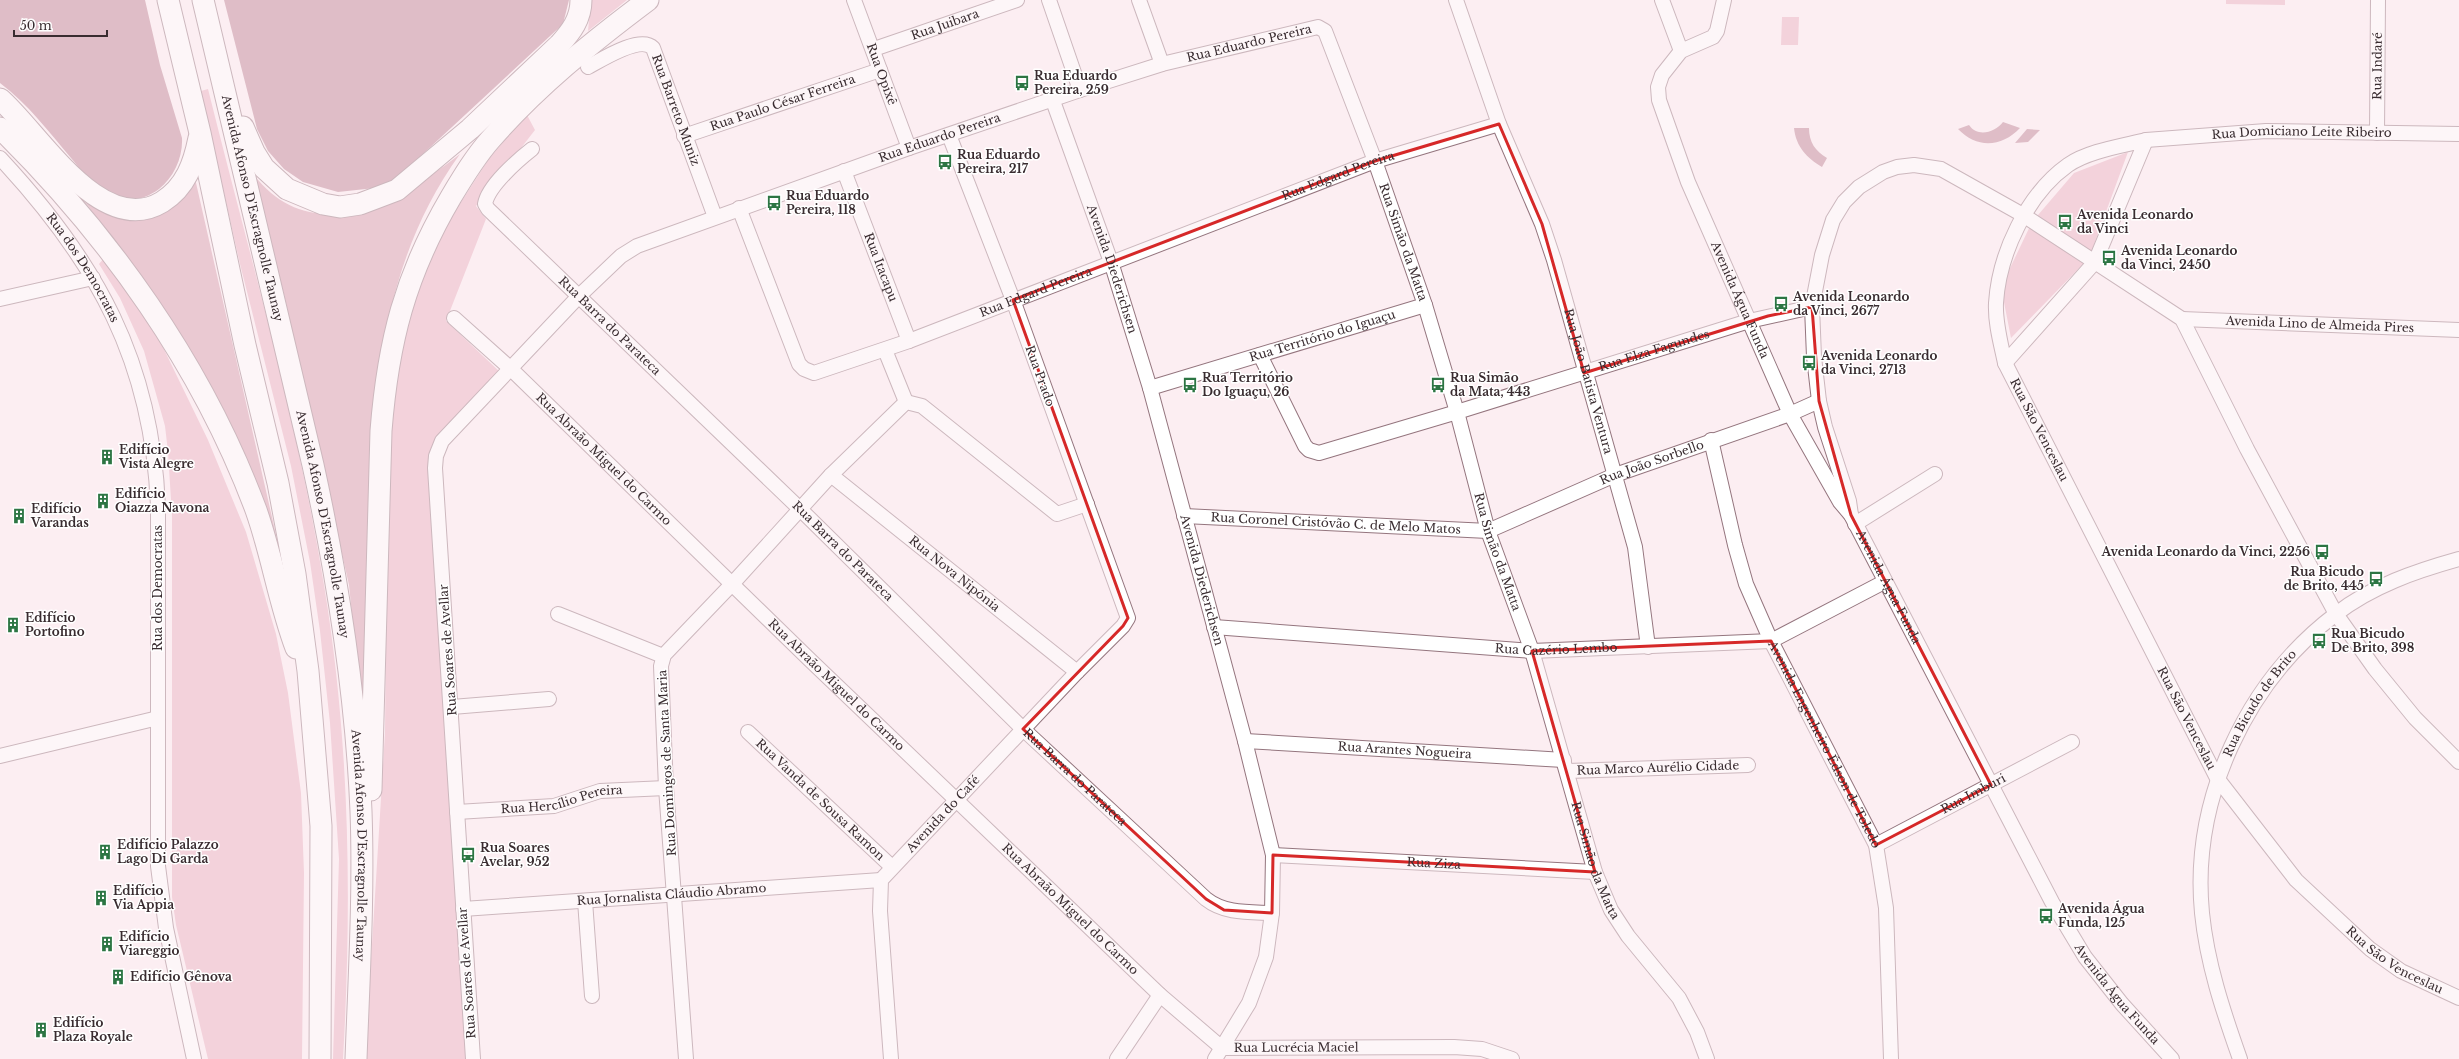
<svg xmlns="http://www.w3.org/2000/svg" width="2459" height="1059" viewBox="0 0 2459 1059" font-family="'Libre Baskerville',serif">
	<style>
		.green { fill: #e9afbf }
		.forest { fill: #d69bab }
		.water { fill: #bc8293 }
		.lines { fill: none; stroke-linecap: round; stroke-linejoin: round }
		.minor-casing { stroke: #94757e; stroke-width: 16 }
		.highway-casing { stroke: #94757e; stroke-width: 23 }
		.minor { stroke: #fff; stroke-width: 14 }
		.highway { stroke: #fff; stroke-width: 21 }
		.marked { fill: none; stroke: #d62828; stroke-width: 3; stroke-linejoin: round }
		.labels { text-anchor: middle; stroke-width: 3; stroke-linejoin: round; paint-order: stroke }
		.street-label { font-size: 12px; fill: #392c30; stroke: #fff }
		.poi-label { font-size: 12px; font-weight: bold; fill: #392c30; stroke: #fff; text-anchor: start }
	</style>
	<rect width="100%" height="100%" fill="#fceef2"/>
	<!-- green -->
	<path class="green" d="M591,0h36l-39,31z
		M2226,0h59v5l-59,-1z
		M1782,17h17l-1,28h-17z
		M208,89c41,164 89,329 116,496 26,157 28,316 19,474h-10l6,-200 -9,-136 -10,-92 -10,-69 -19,-96 -51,-202 -39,-173z
		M527,115l8,15 -59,76 10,13 -40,102 54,51 -65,67 -6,18 37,602h-101l20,-326 3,-301 3,-47 20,-81 34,-77 45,-70z
		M2128,152l-39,106 -78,80 -10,-51 31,-65 42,-49z
		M105,257l53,80 50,103 38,92 30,102 12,59 13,100 3,80 -2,186h-94l-32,-134 -4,-28v-381l-4,-64 -3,-26 -21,-75 -24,-53 -21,-34z"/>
	<!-- forest -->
	<path class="forest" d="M460,154c-47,65 -68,135 -81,213l-17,345 -13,-127 -65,-291 -28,-103 -2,-16c59,76 147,25 206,-21z
		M194,174l85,374 -12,-28 -137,-257 -47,-64 48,17z"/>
	<!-- water -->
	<path class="water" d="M0,0h145l15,65 22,73c1,19 -8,39 -23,51 -16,12 -36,15 -54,4 -13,-8 -24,-23 -34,-35 -22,-26 -43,-54 -71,-75z
		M224,0h345l-6,24 -166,154 -22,10 -37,4 -35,-10 -19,-13 -16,-18 -11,-22z
		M2003,122l17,6c-18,19 -43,21 -62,1l11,-4c9,13 26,7 34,-3z
		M1794,128h15c0,14 6,23 18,30l-5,9c-15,-9 -26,-20 -28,-39z
		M2027,129l13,1 -12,12 -13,1z"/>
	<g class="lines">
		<defs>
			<g id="minor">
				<path id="s1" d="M854,0l55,148"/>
				<path d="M1049,0l31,90"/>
				<path d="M1139,0l23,64"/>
				<path id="s2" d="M1456,0l43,124 43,100 12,36 81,287 13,100"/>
				<path d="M1662,0l19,51"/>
				<path id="s3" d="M1724,0l-7,31 -4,6 -32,14 -19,24 -4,12 1,13 29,82 102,232 50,88 11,13 201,387 33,55 37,47 50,55"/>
				<path id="s4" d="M874,49l143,-49"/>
				<path id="s5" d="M588,67c13,-7 52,-32 65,-19l62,169"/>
				<path id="s6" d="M1053,101l58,161 39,126 95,353 28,114 -1,58 -6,44 -17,46 -34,56"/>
				<path id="s7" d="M2377,133l1,-133"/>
				<path id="s8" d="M684,136l196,-66"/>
				<path d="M2146,140l-51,122 -90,101c-4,-19 -10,-40 -9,-60 3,-49 31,-109 72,-138 20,-14 54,-19 78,-25z"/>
				<path id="s9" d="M2146,140l120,-9 193,3"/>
				<path id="s10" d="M532,149c-14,11 -44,37 -47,55l3,5 312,300 223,220 183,170c19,15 43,13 66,14"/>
				<path id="s11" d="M0,158c97,104 152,203 158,348v360l8,62 28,131"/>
				<path id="s12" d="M844,171l65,170"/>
				<path id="s13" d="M739,208l60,156 5,5 10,4 95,-32 466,-180 124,-37"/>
				<path d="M0,299l93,-21"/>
				<path id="s14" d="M454,318l57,51 299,291 350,335 62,53 232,-1 28,2 30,10"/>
				<path id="s15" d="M2182,319l277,11"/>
				<path d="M885,350l21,52"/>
				<path id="s16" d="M1260,355l45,91 4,4 10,3 138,-41 292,-91 63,-14"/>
				<path id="s17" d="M2005,363l212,415 79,102 74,69 31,22 58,27"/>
				<path id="s18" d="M1150,388l275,-83"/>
				<path id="s19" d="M1711,440l24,105 11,39 25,57 105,204 10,63 5,151"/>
				<path id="s20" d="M831,475l246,197"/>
				<path d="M1851,515l-2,-14 -24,-74 -6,-26 -5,-44 -2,-50 10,-52 11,-35 11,-18 15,-15 24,-15 14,-5 17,-2 27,4 82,46 159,104 65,130 89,165 39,55 40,49 44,44"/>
				<path id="s21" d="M1184,516l304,15 127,-56 175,-61 29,-13"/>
				<path d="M1855,524l80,-50"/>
				<path d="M558,614l105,42"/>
				<path id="s22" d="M1214,627l318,24 239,-10 113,-59"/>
				<path d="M452,707l97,-8"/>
				<path id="s23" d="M748,732l144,135"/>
				<path id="s24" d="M1245,741l319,19"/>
				<path d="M0,756l158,-38"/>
				<path id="s25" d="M1568,771l180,-6"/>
				<path id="s26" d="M457,812l97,-6 46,-15 66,-3"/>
				<path id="s27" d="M1876,845l196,-103"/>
				<path id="s28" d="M1273,855l322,17"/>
				<path d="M585,901l7,95"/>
				<path id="s29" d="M463,909l418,-29"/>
				<path id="s30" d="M473,1059l-38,-591 1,-12 6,-15 137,-145 42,-40 16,-10 272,-98 171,-58 82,-26 156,-37 7,4 50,130 50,144 32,107 31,119 44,120 63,221 16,38 17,26 51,62 18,34 10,27"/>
				<path d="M686,1059l-20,-271 -5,-122 3,-11 69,-72 98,-108 75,-73 16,4 135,108 30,-10"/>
				<path id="s31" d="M891,1059l-11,-148 1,-31 196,-208 46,-46 5,-8 -115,-318 -64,-165"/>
				<path d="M1117,1059l43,-64"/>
				<path id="s32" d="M2240,1059c-17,-48 -33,-96 -38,-146 -11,-113 44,-231 134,-299 36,-28 80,-43 123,-55"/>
			</g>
			<g id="highway">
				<path d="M168,0l32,133 45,212 33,138 17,91 13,97 13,155 -1,233"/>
				<path id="s33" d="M203,0l110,465c25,114 43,229 48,346 3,83 -2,166 -5,248"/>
				<path d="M0,99c39,34 101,140 162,103 24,-15 32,-39 37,-64"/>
				<path d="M243,127l11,25 10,16 23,21 36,15 17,3 20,-3 37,-14 73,-61 89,-84c12,-13 22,-26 22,-45"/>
				<path d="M0,128c109,107 202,237 256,382 16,45 23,93 40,138"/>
				<path d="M371,790l10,-359c7,-89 24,-156 70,-234 12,-20 24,-40 39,-57 46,-53 102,-98 158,-140"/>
			</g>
		</defs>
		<!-- minor casing -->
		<use href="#minor" class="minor-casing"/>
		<!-- highway casing -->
		<use href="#highway" class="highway-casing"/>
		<!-- minor -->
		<use href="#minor" class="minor"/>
		<!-- highway -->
		<use href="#highway" class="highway"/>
	</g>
	<!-- marked area -->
	<path d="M0 0H2459V1059H0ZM1499,124l43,100 42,149 184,-57 44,-9 7,94 32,114 140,270 -115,60 -105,-204 -239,10 63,221 -322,-17 -1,58 -48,-3 -18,-11 -183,-170 100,-103 5,-8 -115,-318 362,-139z" fill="#fceef2" fill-opacity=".55" fill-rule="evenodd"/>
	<path class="marked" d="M1499,124l43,100 42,149 184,-57 44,-9 7,94 32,114 140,270 -115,60 -105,-204 -239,10 63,221 -322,-17 -1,58 -48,-3 -18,-11 -183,-170 100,-103 5,-8 -115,-318 362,-139z"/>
	<!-- icons -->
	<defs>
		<symbol id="bus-bare" viewBox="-9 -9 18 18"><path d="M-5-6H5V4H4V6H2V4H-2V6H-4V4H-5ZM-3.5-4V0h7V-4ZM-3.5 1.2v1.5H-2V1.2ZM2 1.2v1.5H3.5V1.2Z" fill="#2c7543" stroke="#fff" stroke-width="2.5" paint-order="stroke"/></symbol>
		<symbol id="building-bare" viewBox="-9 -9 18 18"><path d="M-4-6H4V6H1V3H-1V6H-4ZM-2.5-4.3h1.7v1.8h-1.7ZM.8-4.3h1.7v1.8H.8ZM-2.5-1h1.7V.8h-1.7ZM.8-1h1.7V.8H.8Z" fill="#2c7543" stroke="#fff" stroke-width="2.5" paint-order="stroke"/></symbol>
	</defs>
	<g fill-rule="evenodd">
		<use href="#bus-bare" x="1011" y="72" width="22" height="22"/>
		<use href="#bus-bare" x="934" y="151" width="22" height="22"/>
		<use href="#bus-bare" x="763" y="192" width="22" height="22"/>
		<use href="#bus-bare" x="2054" y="211" width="22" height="22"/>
		<use href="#bus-bare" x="2098" y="247" width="22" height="22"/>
		<use href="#bus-bare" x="1770" y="293" width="22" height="22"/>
		<use href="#bus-bare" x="1798" y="352" width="22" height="22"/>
		<use href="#bus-bare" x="1179" y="374" width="22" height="22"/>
		<use href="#bus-bare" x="1427" y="374" width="22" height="22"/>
		<use href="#building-bare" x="96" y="446" width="22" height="22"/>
		<use href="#building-bare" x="92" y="490" width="22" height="22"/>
		<use href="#building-bare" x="8" y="505" width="22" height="22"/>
		<use href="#bus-bare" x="2311" y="541" width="22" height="22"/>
		<use href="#bus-bare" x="2365" y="568" width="22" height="22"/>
		<use href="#building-bare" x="2" y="614" width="22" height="22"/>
		<use href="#bus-bare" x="2308" y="630" width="22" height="22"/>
		<use href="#building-bare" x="94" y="841" width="22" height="22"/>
		<use href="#bus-bare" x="457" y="844" width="22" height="22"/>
		<use href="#building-bare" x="90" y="887" width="22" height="22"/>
		<use href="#bus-bare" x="2035" y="905" width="22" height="22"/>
		<use href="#building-bare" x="96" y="933" width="22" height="22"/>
		<use href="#building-bare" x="107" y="966" width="22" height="22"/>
		<use href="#building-bare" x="30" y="1019" width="22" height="22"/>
	</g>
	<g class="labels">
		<!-- street labels -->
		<g class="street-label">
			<text dy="4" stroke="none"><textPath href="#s4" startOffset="75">Rua Juibara</textPath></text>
			<text dy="4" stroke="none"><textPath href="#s30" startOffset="1542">Rua Eduardo Pereira</textPath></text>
			<text dy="4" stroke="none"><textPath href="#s7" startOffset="67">Rua Indaré</textPath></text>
			<text dy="4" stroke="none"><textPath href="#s1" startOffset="79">Rua Opixê</textPath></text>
			<text dy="4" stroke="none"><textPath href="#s8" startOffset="104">Rua Paulo César Ferreira</textPath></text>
			<text dy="4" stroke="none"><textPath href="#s5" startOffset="137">Rua Barreto Muniz</textPath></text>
			<text dy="4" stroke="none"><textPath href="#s9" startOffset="156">Rua Domiciano Leite Ribeiro</textPath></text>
			<text dy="4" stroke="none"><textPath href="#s30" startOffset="1218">Rua Eduardo Pereira</textPath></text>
			<text dy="4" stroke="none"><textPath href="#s13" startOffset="745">Rua Edgard Pereira</textPath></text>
			<text dy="4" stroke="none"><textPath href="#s33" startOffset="214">Avenida Afonso D'Escragnolle Taunay</textPath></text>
			<text dy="4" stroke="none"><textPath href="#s30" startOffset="1846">Rua Simão da Matta</textPath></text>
			<text dy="4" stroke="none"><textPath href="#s12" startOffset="103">Rua Itacapu</textPath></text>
			<text dy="4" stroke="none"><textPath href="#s11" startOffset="138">Rua dos Democratas</textPath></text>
			<text dy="4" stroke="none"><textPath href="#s6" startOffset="178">Avenida Diederichsen</textPath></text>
			<text dy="4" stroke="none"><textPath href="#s13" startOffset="421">Rua Edgard Pereira</textPath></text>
			<text dy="4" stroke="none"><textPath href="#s3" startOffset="346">Avenida Água Funda</textPath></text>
			<text dy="4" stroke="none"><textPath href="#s15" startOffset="138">Avenida Lino de Almeida Pires</textPath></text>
			<text dy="4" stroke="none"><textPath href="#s10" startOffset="248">Rua Barra do Parateca</textPath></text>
			<text dy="4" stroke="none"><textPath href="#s18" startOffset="180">Rua Território do Iguaçu</textPath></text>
			<text dy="4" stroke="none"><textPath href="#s16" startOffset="468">Rua Elza Fagundes</textPath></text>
			<text transform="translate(1040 376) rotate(70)" y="4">Rua Prado</text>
			<text dy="4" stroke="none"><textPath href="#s2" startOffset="404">Rua João Batista Ventura</textPath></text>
			<text dy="4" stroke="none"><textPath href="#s17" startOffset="75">Rua São Venceslau</textPath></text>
			<text dy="4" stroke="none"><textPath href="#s14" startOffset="206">Rua Abraão Miguel do Carmo</textPath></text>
			<text dy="4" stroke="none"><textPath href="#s21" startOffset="482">Rua João Sorbello</textPath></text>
			<text dy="4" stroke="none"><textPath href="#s21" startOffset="152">Rua Coronel Cristóvão C. de Melo Matos</textPath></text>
			<text dy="4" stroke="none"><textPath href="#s33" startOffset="538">Avenida Afonso D'Escragnolle Taunay</textPath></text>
			<text dy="4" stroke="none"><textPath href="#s10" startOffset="572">Rua Barra do Parateca</textPath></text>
			<text dy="4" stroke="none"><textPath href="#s30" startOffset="2170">Rua Simão da Matta</textPath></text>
			<text dy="4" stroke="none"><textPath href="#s20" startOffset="158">Rua Nova Nipônia</textPath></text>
			<text dy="4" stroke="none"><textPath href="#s6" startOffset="502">Avenida Diederichsen</textPath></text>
			<text transform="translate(158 588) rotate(-90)" y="4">Rua dos Democratas</text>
			<text dy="4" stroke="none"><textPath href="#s3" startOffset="670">Avenida Água Funda</textPath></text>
			<text dy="4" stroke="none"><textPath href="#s22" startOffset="343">Rua Cazério Lembo</textPath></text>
			<text transform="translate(448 650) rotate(-94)" y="4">Rua Soares de Avellar</text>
			<text dy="4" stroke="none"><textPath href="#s14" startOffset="530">Rua Abraão Miguel do Carmo</textPath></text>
			<text dy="4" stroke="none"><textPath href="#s32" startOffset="374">Rua Bicudo de Brito</textPath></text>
			<text dy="4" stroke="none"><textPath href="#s17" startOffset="399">Rua São Venceslau</textPath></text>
			<text dy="4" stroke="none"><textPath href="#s19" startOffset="327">Avenida Engenheiro Édson de Toledo</textPath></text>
			<text dy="4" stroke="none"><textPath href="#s24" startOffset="160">Rua Arantes Nogueira</textPath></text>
			<text transform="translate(667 763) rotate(-93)" y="4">Rua Domingos de Santa Maria</text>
			<text dy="4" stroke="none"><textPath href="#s25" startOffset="90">Rua Marco Aurélio Cidade</textPath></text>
			<text dy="4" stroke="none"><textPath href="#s10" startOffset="896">Rua Barra do Parateca</textPath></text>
			<text dy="4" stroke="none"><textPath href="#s27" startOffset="110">Rua Imburi</textPath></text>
			<text dy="4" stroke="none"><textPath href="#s26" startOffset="106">Rua Hercílio Pereira</textPath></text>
			<text dy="4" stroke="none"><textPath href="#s23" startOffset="99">Rua Vanda de Sousa Ramon</textPath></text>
			<text dy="4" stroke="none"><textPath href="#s31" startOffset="270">Avenida do Café</textPath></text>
			<text dy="4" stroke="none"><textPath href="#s33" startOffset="862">Avenida Afonso D'Escragnolle Taunay</textPath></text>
			<text dy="4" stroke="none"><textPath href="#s30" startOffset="2494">Rua Simão da Matta</textPath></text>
			<text dy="4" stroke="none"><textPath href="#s28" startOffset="161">Rua Ziza</textPath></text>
			<text dy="4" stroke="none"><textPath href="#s29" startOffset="209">Rua Jornalista Cláudio Abramo</textPath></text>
			<text dy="4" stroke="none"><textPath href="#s14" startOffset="854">Rua Abraão Miguel do Carmo</textPath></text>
			<text dy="4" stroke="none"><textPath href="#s17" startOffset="723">Rua São Venceslau</textPath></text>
			<text transform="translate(467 973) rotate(-94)" y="4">Rua Soares de Avellar</text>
			<text dy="4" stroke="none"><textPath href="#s3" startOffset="1138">Avenida Água Funda</textPath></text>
			<text dy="4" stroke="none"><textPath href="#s14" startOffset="1134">Rua Lucrécia Maciel</textPath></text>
		</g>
		<!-- poi labels -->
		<g class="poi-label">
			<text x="1034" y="80">Rua Eduardo<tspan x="1034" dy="14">Pereira, 259</tspan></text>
			<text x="957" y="159">Rua Eduardo<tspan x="957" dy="14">Pereira, 217</tspan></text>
			<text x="786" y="200">Rua Eduardo<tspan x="786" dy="14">Pereira, 118</tspan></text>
			<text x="2077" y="219">Avenida Leonardo<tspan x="2077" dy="14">da Vinci</tspan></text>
			<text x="2121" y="255">Avenida Leonardo<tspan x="2121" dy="14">da Vinci, 2450</tspan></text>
			<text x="1793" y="301">Avenida Leonardo<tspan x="1793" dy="14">da Vinci, 2677</tspan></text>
			<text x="1821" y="360">Avenida Leonardo<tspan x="1821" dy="14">da Vinci, 2713</tspan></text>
			<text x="1202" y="382">Rua Território<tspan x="1202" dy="14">Do Iguaçu, 26</tspan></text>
			<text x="1450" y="382">Rua Simão<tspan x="1450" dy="14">da Mata, 443</tspan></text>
			<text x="119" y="454">Edifício<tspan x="119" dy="14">Vista Alegre</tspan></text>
			<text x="115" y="498">Edifício<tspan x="115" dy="14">Oiazza Navona</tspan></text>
			<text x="31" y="513">Edifício<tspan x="31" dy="14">Varandas</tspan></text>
			<text x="2310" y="556" text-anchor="end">Avenida Leonardo da Vinci, 2256</text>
			<text x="2364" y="576" text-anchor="end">Rua Bicudo<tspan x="2364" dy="14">de Brito, 445</tspan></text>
			<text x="25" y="622">Edifício<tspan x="25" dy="14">Portofino</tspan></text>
			<text x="2331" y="638">Rua Bicudo<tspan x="2331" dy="14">De Brito, 398</tspan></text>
			<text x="117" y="849">Edifício Palazzo<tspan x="117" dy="14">Lago Di Garda</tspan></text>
			<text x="480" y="852">Rua Soares<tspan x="480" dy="14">Avelar, 952</tspan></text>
			<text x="113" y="895">Edifício<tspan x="113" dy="14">Via Appia</tspan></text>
			<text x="2058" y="913">Avenida Água<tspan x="2058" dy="14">Funda, 125</tspan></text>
			<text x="119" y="941">Edifício<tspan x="119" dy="14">Viareggio</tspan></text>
			<text x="130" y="981">Edifício Gênova</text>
			<text x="53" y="1027">Edifício<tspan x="53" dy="14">Plaza Royale</tspan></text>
		</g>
	</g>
	<!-- scale -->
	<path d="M14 30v6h93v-6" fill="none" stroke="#392c30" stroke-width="2"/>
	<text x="20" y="30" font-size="12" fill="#392c30" stroke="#ffffff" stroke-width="3" paint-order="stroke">50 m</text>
</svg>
